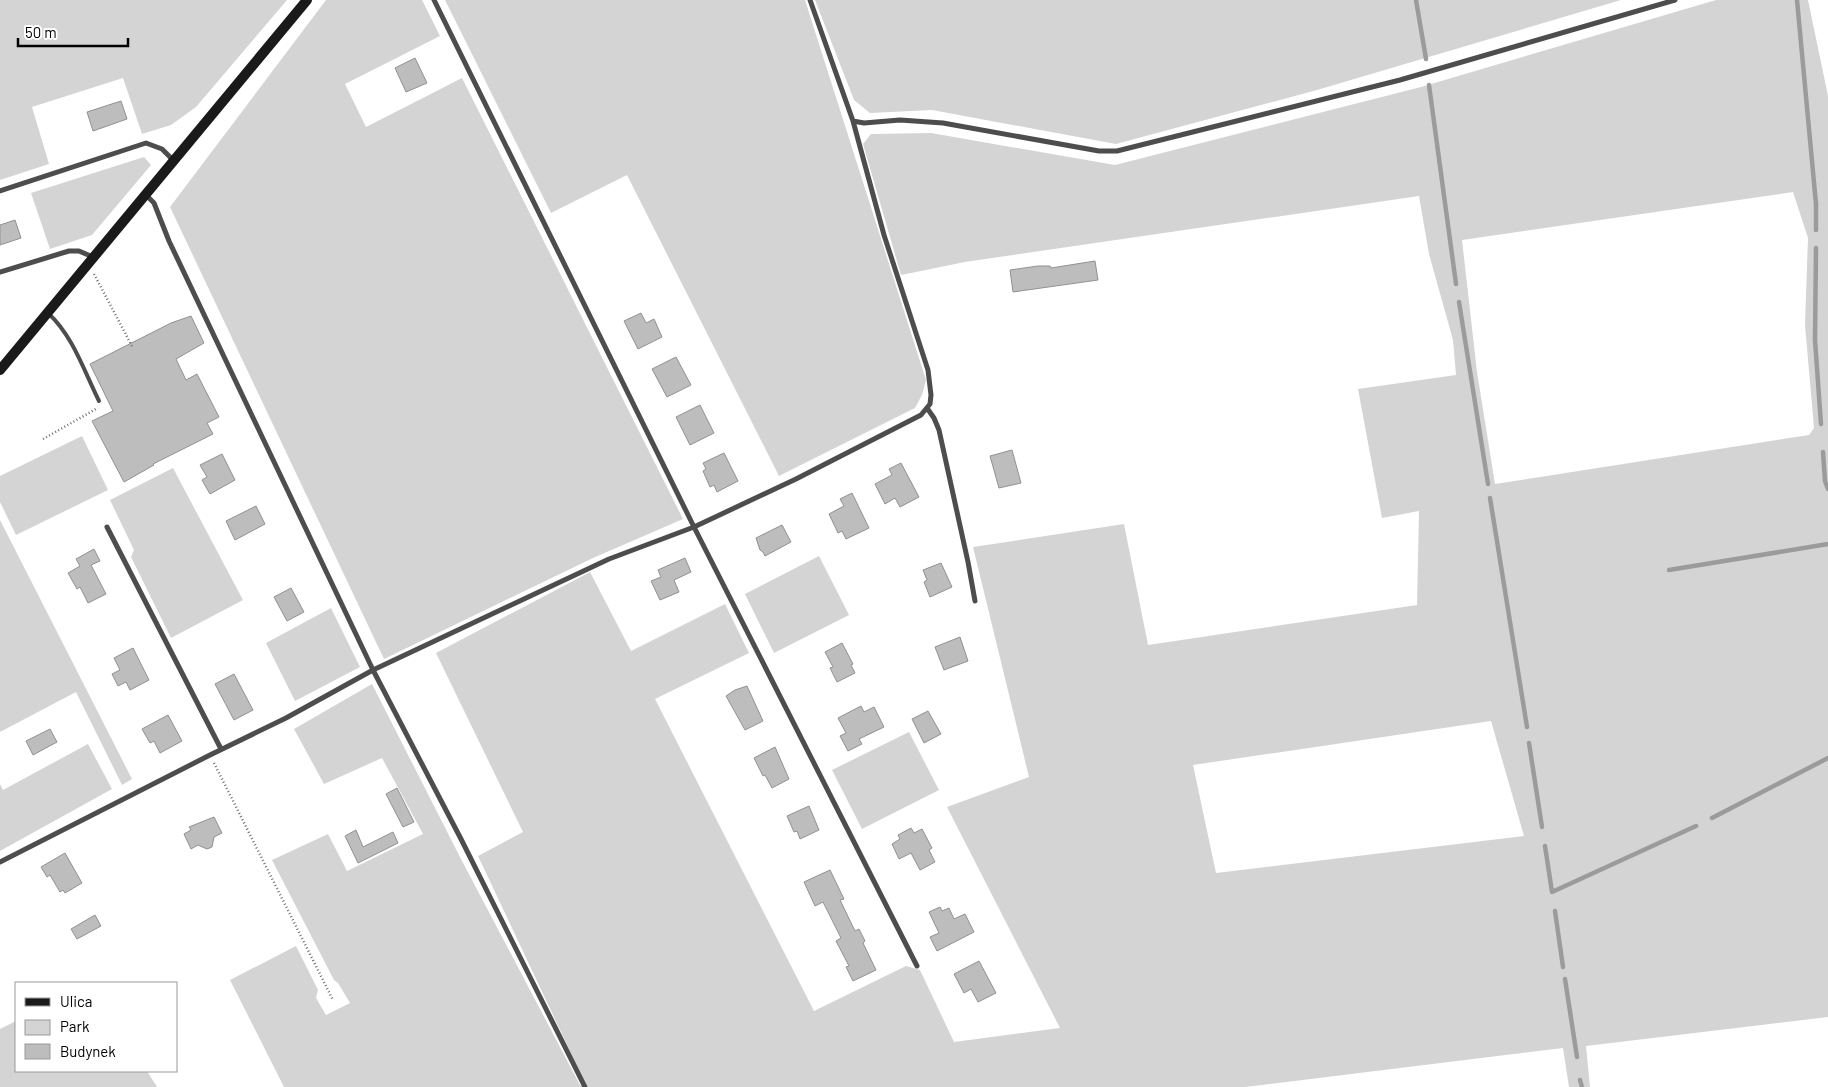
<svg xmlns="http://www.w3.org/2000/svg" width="1828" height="1087" viewBox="0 0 1828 1087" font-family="Barlow,sans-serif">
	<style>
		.green { fill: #d4d4d4; fill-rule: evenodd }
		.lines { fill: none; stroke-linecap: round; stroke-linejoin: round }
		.stream { stroke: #9b9b9b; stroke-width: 4.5 }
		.building { fill: #bdbdbd; stroke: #919191 }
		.path { stroke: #6f6f6f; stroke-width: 2.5; stroke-dasharray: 1 2.5; stroke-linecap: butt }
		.lane { stroke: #4d4d4d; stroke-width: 4 }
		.street { stroke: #4d4d4d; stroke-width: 5 }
		.secondary { stroke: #1a1a1a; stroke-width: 10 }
	</style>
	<rect width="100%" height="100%" fill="#fff"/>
	<!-- green -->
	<path class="green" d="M0,0h287l-91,107 -25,18 -29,9 -19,-56 -91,29 17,57 -49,16z
		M326,0h96l18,36 -95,48 21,43 96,-49 221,441 -90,39 -209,101 -214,-452z
		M445,0h360l121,380 -4,15 -7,13 -136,68 -152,-301 -76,38z
		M815,0h806l-304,90 -201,54 -184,-34 -62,3 -16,-13z
		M1716,0h92l20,96v921l-242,29 4,41h-21l-6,-39 -318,39h-961l-54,-107 66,-34 22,44 -2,8 10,17 24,-12 -12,-20 -4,-3 -62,-120 56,-26 19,37 76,-37 -41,-76 -58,26 -30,-55 78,-45 89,175 119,226h6l-108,-229 45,-24 -87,-179 154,-81 41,79 94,-47 24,49 -94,46 159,312 92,-45 14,4 34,72 106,-14 -113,-221 82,-30 -56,-230 151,-23 24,121 269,-40 2,-94 -37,7 -24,-129 98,-14 -3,-35 -24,-86 -10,-58 -454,66 -64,13 -38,-131 8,-10 60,-1 184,32 306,-78zM1793,192l15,46 -3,87 9,103 -5,7 -314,49 -18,-112 -15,-132zM1491,721l33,115 -308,37 -23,-108z
		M144,157l7,8 -59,70 -42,14 -19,-56z
		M82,436l26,54 -92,45 -16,-33v-26z
		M173,468l70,132 -72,38 -40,-81 3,-7 -24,-50z
		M0,520l132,259 -10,6 -46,-93 -76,40z
		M819,556l30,59 -75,38 -29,-59z
		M331,608l29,59 -65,34 -29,-58z
		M909,732l30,58 -77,39 -30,-59z
		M88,744l24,45 -112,62v-67l3,6z
		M16,1021v50h131l10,16h-157v-58z"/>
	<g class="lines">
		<!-- stream -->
		<path class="stream" d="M1416,0l10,59
			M1797,0l19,204v26
			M1429,85l27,199
			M1816,248l-1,92 6,84
			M1459,302l29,182
			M1823,452l2,29 3,8
			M1490,498l37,229
			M1669,570l159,-26
			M1529,743l13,84
			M1712,818l116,-60
			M1545,846l7,46 144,-66
			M1555,911l8,56
			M1565,979l12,78
			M1580,1080l2,7"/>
	</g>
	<!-- building -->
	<path class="building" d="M415,58l12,25 -21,9 -11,-24z
		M121,101l6,18 -34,12 -6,-19z
		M15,220l6,18 -21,7v-20z
		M1095,261l3,19 -85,12 -3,-22 28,-4h12l1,2z
		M641,313l5,10 8,-4 8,18 -24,12 -14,-28z
		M191,316l13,27 -28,16 10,21 11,-6 22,43 -12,6 6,11 -60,30 1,1 -30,17 -32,-61 21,-10 -23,-47 81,-41z
		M676,357l15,28 -24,12 -15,-28z
		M700,405l14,28 -24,12 -14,-28z
		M1012,450l9,33 -22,5 -9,-32z
		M724,453l14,28 -21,11 -3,-7 -4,2 -7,-16 3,-2 -3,-6z
		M222,454l13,26 -25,14 -8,-14 5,-3 -7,-12z
		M901,463l18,34 -19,10 -5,-9 -10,6 -10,-20 17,-9 -3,-6z
		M852,493l17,35 -23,11 -4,-8 -4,2 -9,-19 15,-8 -4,-7z
		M256,506l9,18 -30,16 -9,-19z
		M782,525l9,17 -26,14 -2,-4 -3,-2 -4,-12z
		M94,549l6,12 -9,4 15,29 -18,9 -8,-16 -3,2 -9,-16 12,-7 -4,-7z
		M685,558l6,14 -17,8 5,12 -19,8 -9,-19 10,-4 -3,-7z
		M941,563l11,24 -22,10 -6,-15 3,-2 -4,-10z
		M291,588l13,24 -17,9 -13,-24z
		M960,637l8,24 -24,9 -9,-23z
		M842,643l11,21 -2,1 4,8 -18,9 -7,-14 3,-1 -8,-15z
		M133,648l16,32 -19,10 -4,-8 -8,4 -6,-12 8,-4 -6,-12z
		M234,674l19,36 -19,10 -19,-36z
		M747,686l16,35 -18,9 -19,-34 9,-6z
		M861,706l3,6 10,-5 10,20 -25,12 3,5 -14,7 -8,-15 6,-3 -8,-15z
		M928,711l13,23 -17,9 -12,-24z
		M168,715l14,26 -22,12 -6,-12 -4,2 -8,-14z
		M50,729l7,13 -24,13 -7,-14z
		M775,747l14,32 -17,9 -7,-13 -2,1 -9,-18z
		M397,788l17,34 -11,5 -17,-33z
		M809,806l10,24 -19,9 -3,-8 -3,1 -7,-16z
		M214,817l8,16 -8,4 -2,10 -5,2 -9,-4 -7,4 -7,-15 7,-4 -2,-3z
		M911,828l3,5 8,-4 10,19 -3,2 6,12 -15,8 -9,-17 -12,6 -7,-15 8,-5 -2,-4z
		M356,830l7,17 30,-15 5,11 -40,20 -13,-27z
		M65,853l17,30 -17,10 -2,-3 -3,2 -10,-17 -3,2 -6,-10z
		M830,870l14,29 -4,1 15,31 4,-2 6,12 -2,2 13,27 -23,11 -7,-14 3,-1 -13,-25 5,-3 -18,-36 -8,4 -11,-24z
		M940,907l2,4 7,-3 5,11 11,-5 9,18 -37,19 -7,-14 9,-4 -10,-21z
		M95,915l6,11 -24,13 -6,-10z
		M979,961l17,32 -18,9 -7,-13 -7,4 -10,-19z"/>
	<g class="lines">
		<!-- path -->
		<path class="path" d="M94,274l39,74
			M43,439l53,-30
			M214,763l119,237"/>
		<!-- lane -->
		<path class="lane" d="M48,313c25,23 36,58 51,88"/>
		<!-- street -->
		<path class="street" d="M434,0l260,527 223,439
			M810,0l43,121 11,2 36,-3 43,3 156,28h18l283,-71 275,-80
			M0,191l146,-48 16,6 11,11
			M146,195l8,8 15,38 204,429 88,169 124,248
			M0,272l69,-21h10l14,6
			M927,408l7,10 5,12 29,132 7,39
			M107,527l114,222
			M0,862l210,-107 76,-37 87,-48 236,-111 85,-32 102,-48 125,-64 9,-11 1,-9 -3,-25 -44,-135 -31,-114"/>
		<!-- secondary -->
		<path class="secondary" d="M0,370l307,-370"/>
	</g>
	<!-- legend -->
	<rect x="15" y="982" width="162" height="90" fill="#ffffff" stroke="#999999"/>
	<rect x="25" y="998" width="25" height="8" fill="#1a1a1a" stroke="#999999"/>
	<text x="60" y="1007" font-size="15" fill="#000000">Ulica</text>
	<rect x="25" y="1020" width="25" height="15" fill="#d4d4d4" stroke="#999999"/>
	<text x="60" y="1032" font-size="15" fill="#000000">Park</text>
	<rect x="25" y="1044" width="25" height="15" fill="#bdbdbd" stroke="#999999"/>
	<text x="60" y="1057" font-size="15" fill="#000000">Budynek</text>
	<!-- scale -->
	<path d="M18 38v8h110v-8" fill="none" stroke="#000000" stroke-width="2.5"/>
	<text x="25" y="38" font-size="15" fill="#000000" stroke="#ffffff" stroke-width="4" paint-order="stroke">50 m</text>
</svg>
